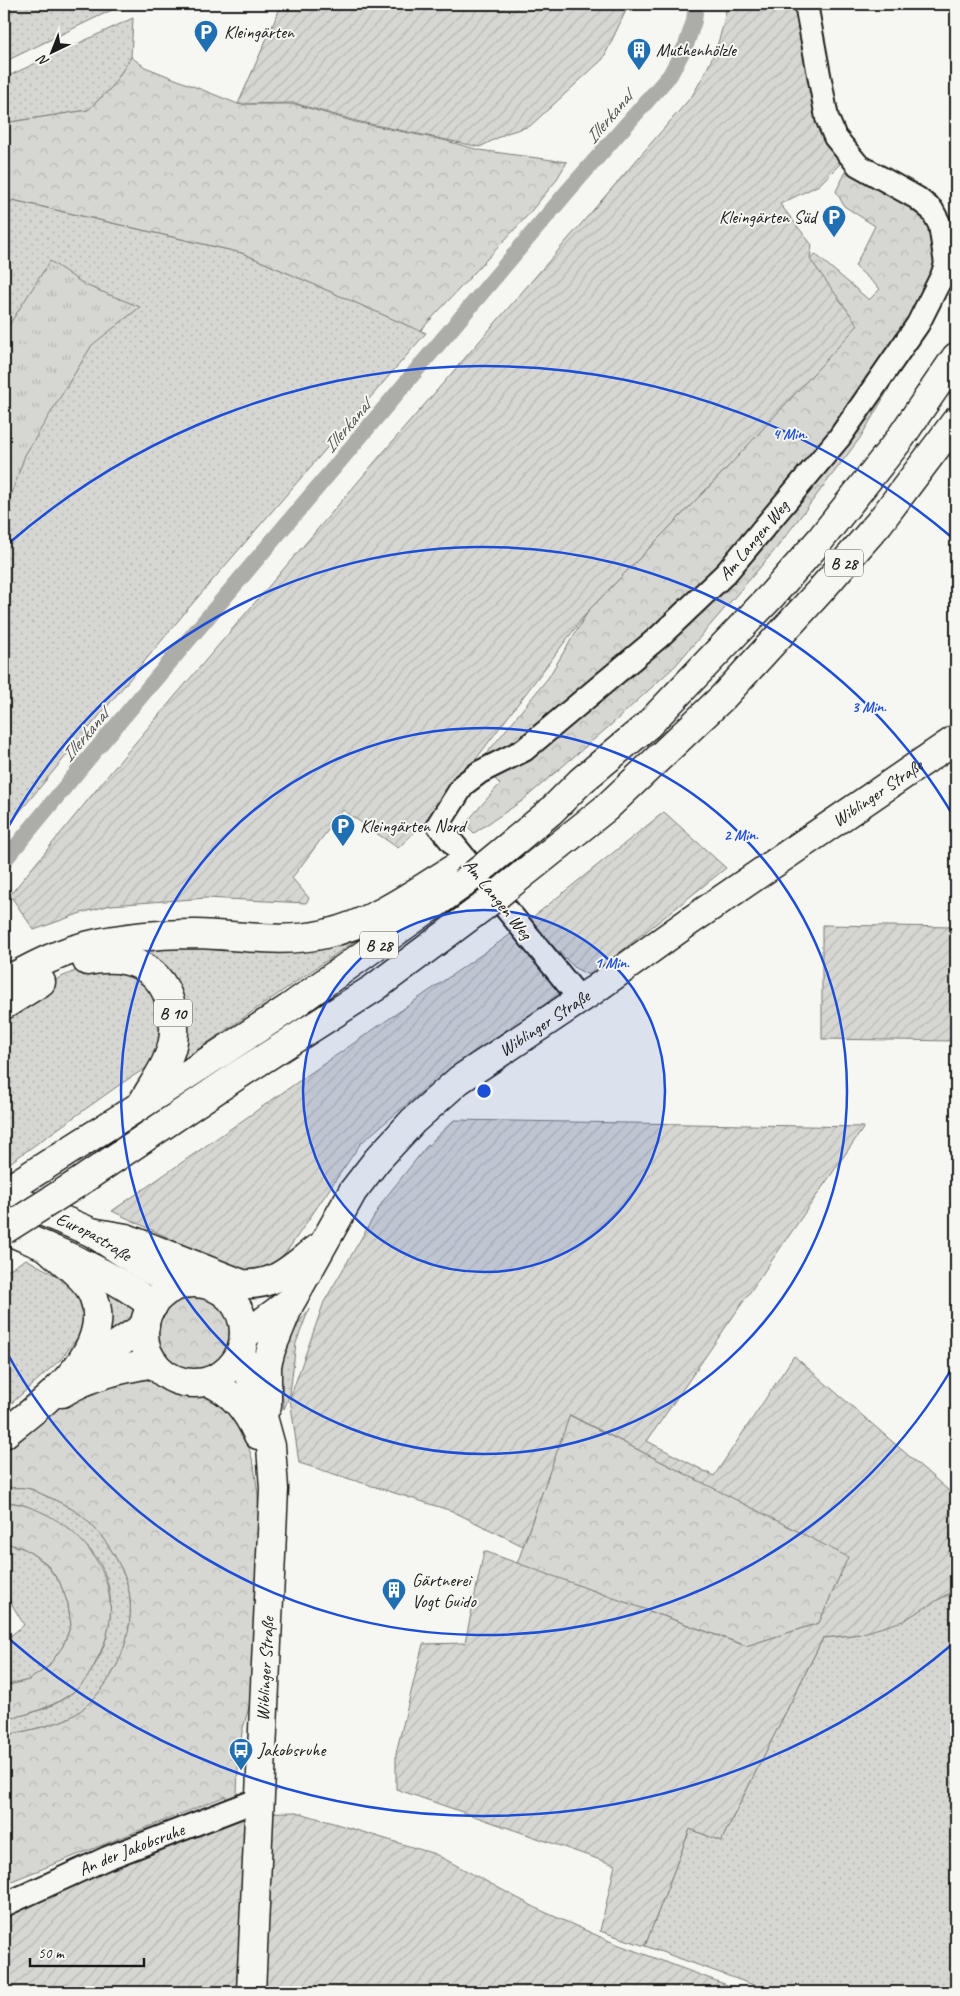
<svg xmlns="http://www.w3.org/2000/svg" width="960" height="1996" viewBox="0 0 960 1996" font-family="Caveat,sans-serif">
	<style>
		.grass { fill: url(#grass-dots); stroke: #797977 }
		.forest { fill: url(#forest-crowns); stroke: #797977 }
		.park { fill: url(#park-tufts); stroke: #797977 }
		.garden { fill: url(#garden-furrows); stroke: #797977 }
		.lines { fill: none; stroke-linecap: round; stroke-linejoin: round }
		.canal { stroke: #acaca9; stroke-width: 16 }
		.minor-casing { stroke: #1c1c1c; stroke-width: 26 }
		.major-casing { stroke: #1c1c1c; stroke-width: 31 }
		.highway-casing { stroke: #1c1c1c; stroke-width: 31 }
		.minor { stroke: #f6f6f2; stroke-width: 22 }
		.major { stroke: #f6f6f2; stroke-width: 28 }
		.highway { stroke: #f6f6f2; stroke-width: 28 }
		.highway-bridge-casing { stroke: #1c1c1c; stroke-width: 31; stroke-linecap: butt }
		.highway-bridge { stroke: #f6f6f2; stroke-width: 28 }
		.ring { fill: none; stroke: #1d4ed8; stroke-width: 2.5 }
		.labels { text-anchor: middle; stroke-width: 4; stroke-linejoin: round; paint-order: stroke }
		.shield { fill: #f6f6f2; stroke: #5d5d5c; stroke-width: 1 }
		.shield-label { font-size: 16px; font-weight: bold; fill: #1c1c1c }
		.poi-label { font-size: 18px; fill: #1c1c1c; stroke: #f6f6f2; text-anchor: start }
		.street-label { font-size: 18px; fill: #1c1c1c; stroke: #f6f6f2 }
		.water-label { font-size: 19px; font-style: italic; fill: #565654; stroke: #f6f6f2 }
		.centre { fill: #1d4ed8; stroke: #f6f6f2; stroke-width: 2.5 }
		.ring-label { font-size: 15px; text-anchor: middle; font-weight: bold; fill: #1d4ed8; stroke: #f6f6f2; stroke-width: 4; stroke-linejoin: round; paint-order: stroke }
	</style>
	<defs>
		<pattern id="grass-dots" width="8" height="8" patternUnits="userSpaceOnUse" patternTransform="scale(1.25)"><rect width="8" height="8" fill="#d6d6d2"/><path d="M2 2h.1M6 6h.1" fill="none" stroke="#b7b7b4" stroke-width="1.8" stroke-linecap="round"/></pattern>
		<pattern id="forest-crowns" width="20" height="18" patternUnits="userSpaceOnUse" patternTransform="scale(1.25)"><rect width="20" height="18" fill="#d6d6d2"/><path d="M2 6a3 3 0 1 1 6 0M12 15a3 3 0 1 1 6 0" fill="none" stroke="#b7b7b4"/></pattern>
		<pattern id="park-tufts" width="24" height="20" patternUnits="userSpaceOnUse" patternTransform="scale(1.25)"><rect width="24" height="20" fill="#d6d6d2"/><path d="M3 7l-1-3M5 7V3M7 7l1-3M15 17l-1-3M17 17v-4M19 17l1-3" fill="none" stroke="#b7b7b4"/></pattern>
		<pattern id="garden-furrows" width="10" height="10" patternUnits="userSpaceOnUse" patternTransform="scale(1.25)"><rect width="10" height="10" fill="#d6d6d2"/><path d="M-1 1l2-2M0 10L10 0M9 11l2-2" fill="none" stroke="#b7b7b4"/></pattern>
	</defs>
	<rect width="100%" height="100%" fill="#f6f6f2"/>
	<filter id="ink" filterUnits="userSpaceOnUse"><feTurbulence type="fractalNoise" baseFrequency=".02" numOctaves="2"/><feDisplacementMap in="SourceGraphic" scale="10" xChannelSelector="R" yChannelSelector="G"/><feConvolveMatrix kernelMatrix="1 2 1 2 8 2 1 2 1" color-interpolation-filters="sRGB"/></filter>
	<g filter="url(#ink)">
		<!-- grass -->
		<path class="grass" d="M4,4h120l-120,58z
			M133,18l-2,39 -19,30 -24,23 -84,13v-45z
			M12,200l230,53 184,80 -234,271 -180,217 -8,-18v-597z
			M365,934l-184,127 -1,-23 -57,-89z
			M108,966l38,16 17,28 -4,35 -13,23 -24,15 -118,84v-150l55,-39 23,-10z
			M26,1259l53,29 6,9 -3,35 -21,27 -57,51v-137z
			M108,1284l27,22 1,8 -4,12 -40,27 8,-64z
			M309,1309l-13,34 -6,51 -6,15c-1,-11 -3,-22 -3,-32 1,-25 13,-49 28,-68z
			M4,1488c7,0 15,-1 23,0 5,1 12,5 17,7 12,5 26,12 37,20 22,18 46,54 49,83 4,44 -18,90 -54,116 -16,11 -52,17 -72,22v-41h2l2,24c19,-5 38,-9 54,-19 46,-28 66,-105 30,-148 -7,-9 -22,-15 -31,-22 -11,-8 -23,-18 -35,-24 -6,-3 -15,-3 -22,-4z
			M4,1542l21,7 20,14 15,20 8,21 3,21 -8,21 -15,21 -19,13 -24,6 -1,-24 5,-2 -5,-13v-6l20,-16 -20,-34z
			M956,1589v403h-183l-128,-46 45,-117 31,12 102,-203 37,-4 88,-39z"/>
		<!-- forest -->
		<path class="forest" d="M131,57l14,10 93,37h57l60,18 88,18 36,10 88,12 -12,20 -28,34 -107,115 -178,-78 -229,-53 -9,6v-83l84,-13 24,-23z
			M855,169l101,49v61l-31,48 -65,111 -85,112 -100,116 -62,57 -91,78 -48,32 -9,-9 35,-40 -21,-21 69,-85 41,-68 138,-142 83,-208 5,-6 54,46 11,-11 -25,-23 20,-40 -31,-20 -8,-15 10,-19z
			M154 1334a40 40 0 1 1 80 0a40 40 0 1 1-80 0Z
			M142,1378l45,17 20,-2 13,7 24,32 10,33 4,30 3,113 -7,81 -12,43 -4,36 -1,27 -12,10 1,-9 -222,88v-148c20,-5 56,-11 72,-22 36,-26 58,-72 54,-116 -3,-29 -27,-65 -49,-83 -11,-8 -25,-15 -37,-20 -5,-2 -12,-6 -17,-7 -8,-1 -16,0 -23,0v-39l65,-50 27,-12z
			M569,1415l280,141 -30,67 -72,23 -230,-82z
			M4,1502c7,1 15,1 22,4 62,20 104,82 75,145 -6,13 -13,29 -24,38 -21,17 -44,24 -69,30l-3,-33 24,-6 19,-13 15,-21 8,-21 -3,-21 -8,-21 -14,-20 -21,-14 -21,-7z"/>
		<!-- park -->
		<path class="park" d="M50,261l35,24 55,22 -48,38 -67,110 -21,60v-182z"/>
		<!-- garden -->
		<path class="garden" d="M282,4h347l-26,55 -73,67 -23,7 -27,14 -124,-26 -62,-18 -56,1z
			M727,4h71l28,134 14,26 -21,21 -39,19 32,41 -2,14 48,66 -131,143 -138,142 -154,203 -37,35 -55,-38 -51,68 17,20 -3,5 -100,-5 -95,7 -30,8 -47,17 -24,-35 114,-139 256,-300 312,-360c20,-34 29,-54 35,-92z
			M664,812l62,56 -136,108 -15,-8 -47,-47z
			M822,925l134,2v114l-134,-2z
			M514,932l48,60 -143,102 -58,49 -74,108 -16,17 -26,3 -42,-17 -91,-43z
			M454,1120l410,7 -217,314 67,35 80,-120 162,141v92l-53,32 -43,13 -37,4 -102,203 -31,-12 -45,117 -45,-15 15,-66 -219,-76v-36l27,-109 42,-1 19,-92 262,95 73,-23 29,-66 -278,-142 -47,131 -71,-35 -153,-48 -9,-65 34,-96 59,-101 43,-54z
			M297,1812l138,42 105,56 74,33 132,49h-742v-84l238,-95z"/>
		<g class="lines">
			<!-- canal -->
			<path class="canal" d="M4,861l89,-108 474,-561 103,-117 16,-30 8,-24 2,-17"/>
			<defs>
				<g id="minor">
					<path id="s1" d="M580,999l-142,-174 26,-41 16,-12 44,-22 136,-114 66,-63 113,-135 79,-114 24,-48 4,-12 -6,-39 -8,-15 -15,-12 -59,-33 -23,-28 -8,-19 -21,-114"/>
					<path id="s2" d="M4,1905l103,-47 153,-59"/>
				</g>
				<g id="major">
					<path id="s3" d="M4,1195l87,37 61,39 28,14"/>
					<path d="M4,1229c51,22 105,42 149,77"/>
					<path d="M91,1232l35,6 116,46c34,2 49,-16 74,-35"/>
					<circle cx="194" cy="1333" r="50"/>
					<path id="s4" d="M245,1335l47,-35 61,-109 24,-31 36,-39 46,-41 135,-90 96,-69 266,-182"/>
					<path d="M241,1353l16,42 14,51 3,43 -23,503"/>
					<path d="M209,1382c25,11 38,29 49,53"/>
					<path d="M267,1406v-41l4,-15 19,-47"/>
				</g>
				<path id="highway" d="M486,865l64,-53 31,-31 67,-56 124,-130 48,-55 79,-100 57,-83
					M507,887l99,-79 117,-111 96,-105 60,-69 77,-102
					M87,961c41,-8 76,5 85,49 2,10 3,21 1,31 -4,22 -18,40 -29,59
					M4,982c22,-12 44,-24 68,-32 37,-12 86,-16 124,-16 43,1 86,10 129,0 48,-11 87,-39 128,-65
					M4,1005l37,-23
					M75,1185l160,-108 139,-89 110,-82
					M4,1192l137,-87 148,-97 175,-125
					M79,1370l66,-44
					M62,1393c29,-18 59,-24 92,-30
					M4,1434c38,-30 116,-86 87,-143 -8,-16 -30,-30 -43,-43"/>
			</defs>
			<!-- minor casing -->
			<use href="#minor" class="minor-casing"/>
			<!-- major casing -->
			<use href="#major" class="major-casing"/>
			<!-- highway casing -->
			<use href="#highway" class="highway-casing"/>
			<!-- minor -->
			<use href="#minor" class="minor"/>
			<!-- major -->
			<use href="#major" class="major"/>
			<!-- highway -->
			<use href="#highway" class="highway"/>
			<defs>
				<path id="highway-bridge" d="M464,883l22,-18
					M484,906l23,-19
					M4,1230l71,-45"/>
			</defs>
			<!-- highway-bridge casing -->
			<use href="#highway-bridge" class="highway-bridge-casing"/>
			<!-- highway-bridge -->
			<use href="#highway-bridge" class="highway-bridge"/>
		</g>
	</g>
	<!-- distance rings -->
	<circle cx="484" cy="1091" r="181" fill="#1d4ed8" fill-opacity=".12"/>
	<g class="ring">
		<circle cx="484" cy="1091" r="181"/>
		<circle cx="484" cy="1091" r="363"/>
		<path d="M955 1363A544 544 0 0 1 6 1351M6 831A544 544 0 0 1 955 819"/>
		<path d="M955 1642A725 725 0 0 1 8 1638M8 544A725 725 0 0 1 955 540"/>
	</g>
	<!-- icons -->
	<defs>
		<symbol id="parking-pin" viewBox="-11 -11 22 30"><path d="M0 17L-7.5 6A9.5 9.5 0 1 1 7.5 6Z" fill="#1f6fb2" stroke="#f6f6f2"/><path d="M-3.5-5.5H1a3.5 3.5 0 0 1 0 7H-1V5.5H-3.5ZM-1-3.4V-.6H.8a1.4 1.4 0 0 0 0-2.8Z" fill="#fff"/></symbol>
		<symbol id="building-pin" viewBox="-11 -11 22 30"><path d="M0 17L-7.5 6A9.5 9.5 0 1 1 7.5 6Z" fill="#1f6fb2" stroke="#f6f6f2"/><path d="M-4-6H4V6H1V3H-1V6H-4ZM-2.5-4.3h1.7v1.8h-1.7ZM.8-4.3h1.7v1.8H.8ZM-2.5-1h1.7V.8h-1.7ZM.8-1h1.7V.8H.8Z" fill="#fff"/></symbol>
		<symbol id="bus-pin" viewBox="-11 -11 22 30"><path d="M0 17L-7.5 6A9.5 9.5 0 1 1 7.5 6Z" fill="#1f6fb2" stroke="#f6f6f2"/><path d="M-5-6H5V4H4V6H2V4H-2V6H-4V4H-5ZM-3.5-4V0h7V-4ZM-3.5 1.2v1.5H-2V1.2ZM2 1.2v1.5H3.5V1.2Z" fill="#fff"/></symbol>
	</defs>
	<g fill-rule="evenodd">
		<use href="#parking-pin" x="192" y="18" width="28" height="38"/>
		<use href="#building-pin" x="625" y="36" width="28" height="38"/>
		<use href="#parking-pin" x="820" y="203" width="28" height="38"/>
		<use href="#parking-pin" x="329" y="812" width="28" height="38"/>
		<use href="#building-pin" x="380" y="1576" width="28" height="38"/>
		<use href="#bus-pin" x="227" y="1736" width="28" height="38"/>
	</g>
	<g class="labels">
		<!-- shield labels -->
		<g class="shield">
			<rect x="825" y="549.5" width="38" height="27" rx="4"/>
			<rect x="360" y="931.5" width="38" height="27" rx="4"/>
			<rect x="154" y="999.5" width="38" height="27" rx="4"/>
		</g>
		<g class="shield-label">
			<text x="844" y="569">B 28</text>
			<text x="379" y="951">B 28</text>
			<text x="173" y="1019">B 10</text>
		</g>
		<!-- poi labels -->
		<g class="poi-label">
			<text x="224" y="38">Kleingärten</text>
			<text x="656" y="56">Muthenhölzle</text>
			<text x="816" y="223" text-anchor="end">Kleingärten Süd</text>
			<text x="360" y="832">Kleingärten Nord</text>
			<text x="412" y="1586">Gärtnerei<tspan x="412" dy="21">Vogt Guido</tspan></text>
			<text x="258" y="1756">Jakobsruhe</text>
		</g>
		<!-- street labels -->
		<g class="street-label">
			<text dy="6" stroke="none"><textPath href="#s1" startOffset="654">Am Langen Weg</textPath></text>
			<text dy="6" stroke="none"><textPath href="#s4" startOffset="845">Wiblinger Straße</textPath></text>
			<text transform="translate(498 899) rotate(51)" y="6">Am Langen Weg</text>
			<text dy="6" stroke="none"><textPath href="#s4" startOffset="440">Wiblinger Straße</textPath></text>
			<text dy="6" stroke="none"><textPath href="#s3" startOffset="99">Europastraße</textPath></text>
			<text transform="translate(265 1669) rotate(-87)" y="6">Wiblinger Straße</text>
			<text dy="6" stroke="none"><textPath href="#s2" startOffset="139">An der Jakobsruhe</textPath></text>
		</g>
		<!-- water labels -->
		<g class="water-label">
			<text transform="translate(608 117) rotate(-50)" y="7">Illerkanal</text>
			<text transform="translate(346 426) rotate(-50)" y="7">Illerkanal</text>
			<text transform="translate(84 735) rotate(-50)" y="7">Illerkanal</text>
		</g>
	</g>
	<circle cx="484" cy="1091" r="8" class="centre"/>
	<g class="ring-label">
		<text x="790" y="439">4 Min.</text>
		<text x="869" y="712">3 Min.</text>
		<text x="741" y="840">2 Min.</text>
		<text x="612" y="968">1 Min.</text>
	</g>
	<!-- margin -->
	<rect width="960" height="1996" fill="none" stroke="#f6f6f2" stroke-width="20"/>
	<rect x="10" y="10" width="940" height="1976" fill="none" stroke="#1c1c1c" stroke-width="2" filter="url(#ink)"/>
	<!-- north arrow -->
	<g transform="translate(52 52) rotate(223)" stroke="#f6f6f2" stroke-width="4" paint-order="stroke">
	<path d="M0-4L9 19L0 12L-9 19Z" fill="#1c1c1c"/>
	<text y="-8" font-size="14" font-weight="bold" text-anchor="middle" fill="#1c1c1c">N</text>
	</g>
	<!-- scale -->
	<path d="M30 1958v8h114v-8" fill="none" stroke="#1c1c1c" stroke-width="2.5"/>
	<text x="38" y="1958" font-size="15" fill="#1c1c1c" stroke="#f6f6f2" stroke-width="4" paint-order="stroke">50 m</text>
</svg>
